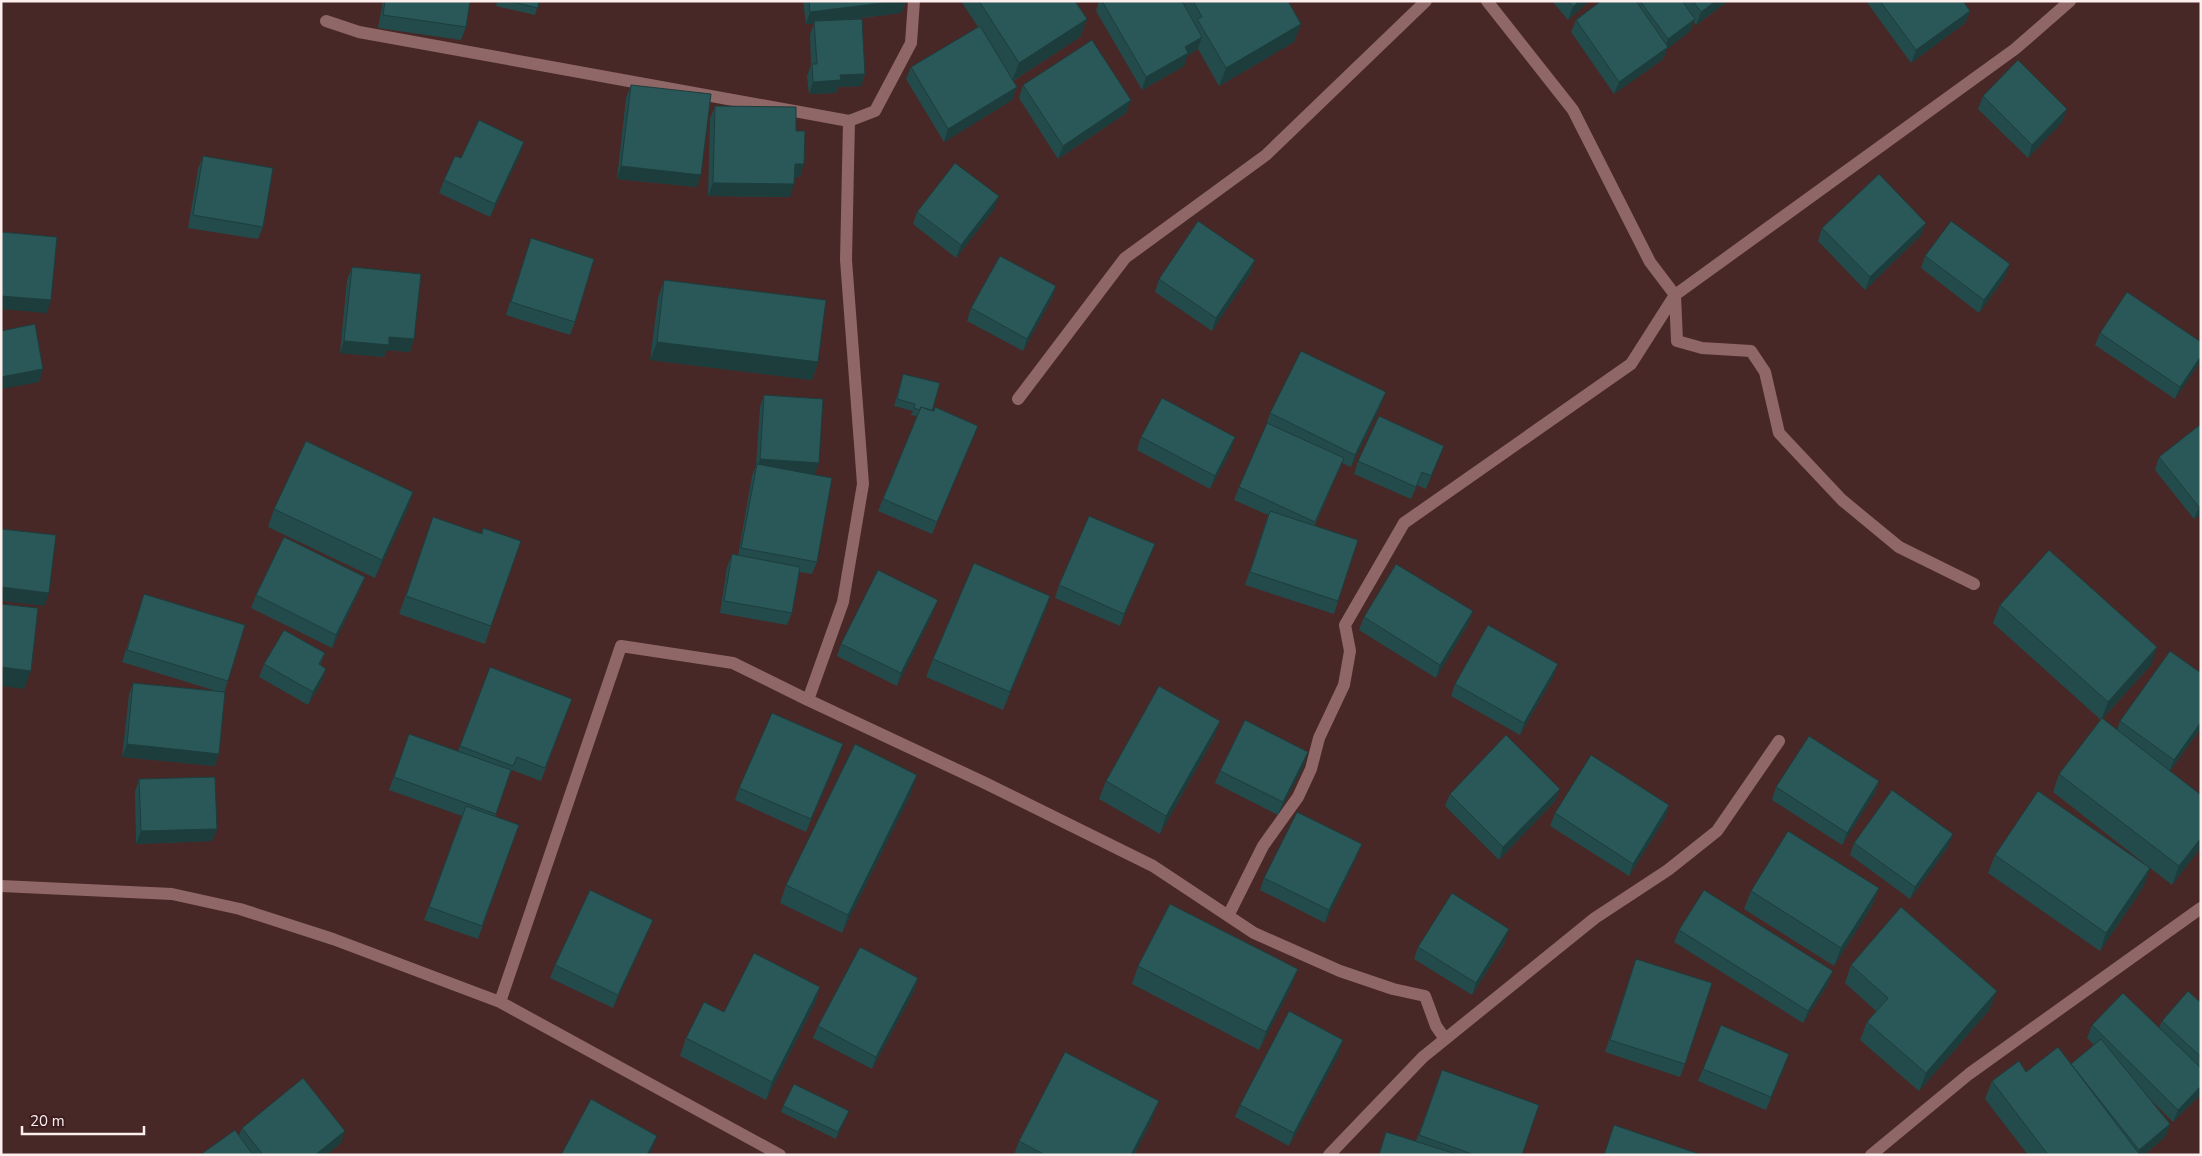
<svg xmlns="http://www.w3.org/2000/svg" width="2202" height="1156" viewBox="0 0 2202 1156" font-family="'Nunito Sans',sans-serif">
	<style>
		.lines { fill: none; stroke-linecap: round; stroke-linejoin: round }
		.minor { stroke: #8e6766; stroke-width: 12 }
		.wall { fill: #244b4b }
		.shaded-wall { fill: #1d3d3d }
		.building { fill: #2a5757; stroke: #1d3d3d }
	</style>
	<rect width="100%" height="100%" fill="#482727"/>
	<g class="lines">
		<!-- minor -->
		<path class="minor" d="M326,21l33,11 490,89
			M1018,399l107,-141 141,-103 160,-154
			M1974,584l-75,-37 -57,-47 -63,-67 -14,-61 -14,-21 -49,-3 -25,-7 -2,-46 340,-246 55,-48
			M808,700l175,82 170,84 101,67 86,38 53,18 32,7 11,30 9,13
			M1,886l171,8 68,15 93,30 167,63 280,153
			M1228,916l35,-70 35,-49 13,-28 8,-31 25,-53 6,-34 -5,-26 59,-102 227,-159 44,-69 -25,-33 -77,-152 -86,-109
			M500,1002l121,-356 112,17 75,37 35,-98 20,-118 -17,-224 3,-139 26,-10 36,-68 3,-42
			M1329,1155l94,-98 172,-139 73,-48 49,-39 62,-90
			M1871,1155l98,-81 232,-166"/>
	</g>
	<!-- wall -->
	<path class="wall" d="M383,1h87l-4,26 -5,13 -83,-12z
		M497,1h42l-4,14 -39,-9z
		M803,1h103l-5,12 -55,7 19,54 -4,12 -23,1 -2,6 -27,1 -2,-18 4,-11 -1,-31 4,-10h-8z
		M961,1h114l12,18 -7,18 -67,44 4,6 -5,13 -68,42 -38,-63 5,-12 67,-40z
		M1099,1h189l13,23 -7,18 -75,44 -21,-37 -11,7 -3,10 -42,24 -46,-79z
		M1552,1h37l-21,19z
		M1601,1h127l-32,24 -2,-3 -4,9 -23,18 -4,10 -49,35 -43,-62 5,-12z
		M1866,1h97l7,10 -5,12 -54,40z
		M631,85l66,102 -80,-8 9,-81z
		M1023,85l108,15 -5,13 -68,46 -39,-61z
		M1983,96l84,13 -5,13 -34,36 -50,-49z
		M715,106l81,25 4,46h-6l-4,20 -82,-1 2,-77z
		M520,154l-30,63 -51,-24 5,-13 17,-22z
		M203,156l60,71 -5,12 -70,-11 10,-59z
		M994,209l-38,49 -43,-34 4,-12z
		M1822,228l99,7 -56,55 -47,-49z
		M531,238l44,84 -5,13 -64,-20z
		M1925,256l80,21 -26,36 -58,-45z
		M352,267l58,85 -23,-2 -3,7 -44,-4 7,-73z
		M1251,272l-39,59 -57,-39 4,-13z
		M664,280l154,82 -6,18 -162,-20 8,-62z
		M1056,286l-4,12 -29,53 -56,-30 4,-13z
		M2100,333l101,9 -26,57 -80,-54z
		M903,374l29,37 41,27 -41,96 -54,-23 39,-95 -6,-1 2,-4 -19,-5z
		M764,395l51,79 2,88 -5,12 -13,-2 -7,41 -5,12 -67,-12 7,-46 5,-13 6,2 14,-80 4,-10 4,-59z
		M1381,405l-30,62 -9,-4 -27,62 23,76 -4,13 -89,-29 23,-70 -34,-15 5,-13 27,-61 4,-13z
		M2201,424v90l-7,5 -39,-49 4,-13z
		M1141,437l90,13 -21,39 -73,-39z
		M1444,446l-18,43 -9,-4 -6,14 -57,-25 4,-13z
		M413,492l-6,18 -32,68 -107,-51 6,-18z
		M433,517l48,17 2,-6 8,98 -6,18 -86,-30z
		M1150,556l-30,70 -65,-28 4,-13z
		M365,577l-5,12 -28,59 -81,-40 5,-13z
		M144,594l84,87 -4,11 -9,74 -93,-9 7,-62 4,-12 83,8 -94,-29z
		M1050,596l-6,18 -41,96 -77,-33 7,-18z
		M2000,605l151,60 -49,54 15,11 3,-9 81,7 -31,43 31,76 -29,38 -119,-93 6,-18 42,-54 -108,-97z
		M1473,611l-5,13 -32,54 -77,-48 5,-13z
		M933,613l-36,73 -60,-30 4,-12z
		M325,653l-5,12 2,16 -14,24 -49,-28 5,-13z
		M490,667l82,32 -31,82 -29,-11 -4,8 -13,39 24,8 -41,114 -54,-19 38,-104 -73,-26 20,-56 49,17z
		M1553,677l-33,58 -69,-39 4,-12z
		M1220,721l-7,18 -53,95 -61,-35 7,-18z
		M839,756l-33,76 -71,-32 4,-12z
		M1304,765l-26,50 -63,-32 5,-12z
		M139,779l78,50 -5,12 -76,3 -1,-52z
		M1879,781l-4,12 -33,52 -70,-45 4,-13z
		M1560,789l-5,12 -56,59 -54,-54 5,-12z
		M911,793l-69,140 -62,-30 6,-18z
		M1669,805l-4,13 -36,58 -79,-50 5,-13z
		M1854,843l94,4 -38,52 -60,-44z
		M1995,855l149,31 -44,65 -112,-78z
		M1357,856l-32,67 -65,-33 4,-12z
		M1879,888l-7,18 -38,60 -90,-57 7,-18z
		M653,920l-5,12 -35,76 -63,-30 5,-13z
		M1679,930l149,54 -25,39 -129,-81z
		M1505,942l-33,53 -58,-36 4,-12z
		M1636,959l49,105 -5,13 -75,-25z
		M1851,965l139,44 -71,82 -59,-51 7,-18 9,-11 -31,-28z
		M1138,966l153,21 -32,63 -127,-66z
		M918,978l-4,13 -42,78 -59,-31 5,-12z
		M820,987l-6,18 -48,95 -86,-44 6,-18 38,-26z
		M2201,1003v91l-28,28 -23,-23 20,25 -5,13 -21,18h-116l-43,-56 7,-18 34,-9 45,-8 23,-19 -7,-7 5,-13 67,3 3,-7z
		M1339,1053l-50,93 -54,-29 5,-12z
		M1785,1066l-19,44 -68,-29 5,-12z
		M1442,1070l80,85h-144l8,-23 30,9z
		M783,1106l66,5 -13,28 -55,-27z
		M1152,1119l-18,36h-120l5,-14z
		M242,1128l99,15 -15,12h-126l39,-20z"/>
	<!-- shaded-wall -->
	<path class="shaded-wall" d="M898,1h8l-5,12 -86,10 -1,-2v3h-8l4,-12z
		M1579,1h10l-21,19 5,-13z
		M1716,1h12l-32,24 5,-13z
		M1970,11l-5,12 -54,40 5,-13z
		M1087,19l-7,18 -68,44 7,-18z
		M1695,19l-5,12 -23,18 -4,10 -49,35 5,-12 45,-32 4,-11z
		M1301,24l-7,18 -75,44 7,-18z
		M1202,37l-4,12 -11,7 -3,10 -42,24 4,-13 39,-30z
		M865,74l-4,12 -23,1 -2,6 -27,1 4,-12 27,-7z
		M1017,87l-5,13 -68,42 4,-13z
		M1131,100l-5,13 -68,46 5,-13z
		M2067,109l-5,13 -34,36 4,-13z
		M524,142l-4,12 -30,63 5,-13z
		M795,164h9l-4,13h-10z
		M621,166l80,9 -4,12 -80,-8z
		M713,183l81,1 -4,13 -82,-1z
		M999,196l-5,13 -38,49 5,-13z
		M1926,223l-5,12 -56,55 5,-13z
		M1255,260l-4,12 -39,59 4,-13z
		M2010,264l-5,13 -26,36 5,-13z
		M1056,286l-4,12 -29,53 4,-12z
		M1,296l50,4 -4,13 -46,-4z
		M389,337l25,2 -4,13 -23,-2 -3,7 -44,-4 4,-12z
		M657,342l161,20 -6,18 -162,-20z
		M2201,356v5l-26,38 5,-12z
		M43,369l-4,13 -38,7v-12z
		M1386,392l-5,13 -30,62 4,-12z
		M1235,437l-4,13 -21,39 5,-13z
		M1444,446l-5,13 -13,30 5,-13z
		M1344,458l-5,12 -29,64 5,-12z
		M760,459l59,4 -5,13 -58,-4z
		M413,492l-6,18 -32,68 7,-18z
		M2201,505v9l-7,5 5,-12z
		M1155,544l-5,12 -30,70 4,-12z
		M365,577l-5,12 -28,59 4,-13z
		M1,587l48,6 -5,13 -43,-5z
		M1050,596l-6,18 -41,96 7,-18z
		M938,600l-5,13 -36,73 4,-13z
		M1473,611l-5,13 -32,54 4,-13z
		M2157,647l-6,18 -50,55 7,-18z
		M1558,664l-5,13 -33,58 4,-12z
		M1,667l30,4 -7,18 -23,-3z
		M326,669l-4,12 -14,24 5,-13z
		M1220,721l-7,18 -53,95 6,-18z
		M2201,722v6l-32,44 5,-12z
		M127,744l92,10 -4,12 -93,-9z
		M843,744l-4,12 -33,76 5,-13z
		M1308,752l-4,13 -26,50 5,-13z
		M917,775l-6,18 -69,140 6,-18z
		M1879,781l-4,12 -33,52 5,-12z
		M1560,789l-5,12 -56,59 4,-13z
		M1669,805l-4,13 -36,58 4,-12z
		M217,829l-5,12 -76,3 5,-13z
		M1953,834l-5,13 -38,52 5,-12z
		M2201,838v9l-29,38 7,-19z
		M1362,844l-5,12 -32,67 4,-13z
		M2150,868l-6,18 -44,65 6,-18z
		M1879,888l-7,18 -38,60 7,-18z
		M653,920l-5,12 -35,76 5,-13z
		M1509,929l-4,13 -33,53 4,-12z
		M1298,969l-7,18 -32,63 7,-18z
		M1833,971l-5,13 -25,39 5,-12z
		M918,978l-4,13 -42,78 4,-12z
		M820,987l-6,18 -48,95 6,-18z
		M1997,991l-7,18 -71,82 7,-18z
		M1343,1040l-4,13 -50,93 5,-13z
		M1789,1054l-4,12 -19,44 5,-13z
		M2201,1086v8l-28,28 5,-12z
		M1159,1101l-7,18 -18,36h-3z
		M849,1111l-3,7 -10,21 2,-7z
		M2170,1124l-5,13 -21,18h-7l2,-5z
		M345,1131l-4,12 -15,12h-11z
		M657,1136l-7,18v1h-3z"/>
	<!-- building -->
	<path class="building" d="M385,1h85l-4,26 -83,-12z
		M508,1h31l-1,7z
		M809,1h89l-88,11z
		M979,1h96l12,18 -68,44z
		M1102,1h80l20,36 -17,10 3,6 -42,24z
		M1193,1h95l13,23 -75,44 -29,-49 5,-2z
		M1568,1h11l-6,6z
		M1601,1h35l32,46 -49,35 -43,-62z
		M1640,1h42l13,18 -27,20z
		M1693,1h23l-15,11z
		M1880,1h83l7,10 -54,39z
		M862,19l3,55 -25,1 1,5 -28,2 -1,-18h5l-3,-43z
		M980,26l37,61 -69,42 -37,-62z
		M1092,40l39,60 -68,46 -40,-61z
		M2018,60l49,49 -35,36 -49,-49z
		M631,85l80,9 -10,81 -80,-9z
		M715,106l81,1v24h9l-1,33h-9l-1,20 -81,-1z
		M479,120l45,22 -29,62 -51,-24 11,-24 6,2z
		M203,156l70,12 -10,59 -70,-12z
		M955,163l44,33 -38,49 -44,-33z
		M1879,174l47,49 -56,54 -48,-49z
		M1198,221l57,39 -39,58 -57,-39z
		M1951,221l59,43 -26,36 -59,-44z
		M1,232l56,5 -6,63 -50,-4z
		M531,238l63,21 -19,63 -64,-20z
		M1000,256l56,30 -29,53 -56,-31z
		M352,267l69,7 -7,65 -25,-2v8l-45,-4z
		M664,280l162,20 -8,62 -161,-20z
		M2127,292l74,50v14l-21,31 -80,-54z
		M35,324l8,45 -42,8v-46z
		M1301,351l85,41 -31,63 -85,-42z
		M903,374l37,9 -8,28 -11,-4 -1,3 -6,-2 1,-4 -18,-5z
		M764,395l59,4 -4,64 -59,-4z
		M1162,398l73,39 -20,39 -74,-39z
		M921,407l13,4 1,-4 43,19 -41,96 -54,-23z
		M1379,416l65,30 -13,30 -9,-4 -6,15 -58,-26z
		M1267,423l77,35 -29,64 -76,-35z
		M2201,424v81l-2,2 -40,-50z
		M306,441l107,51 -31,68 -108,-51z
		M757,464l75,14 -15,84 -76,-14z
		M1270,511l88,29 -20,61 -88,-29z
		M1089,516l66,28 -31,70 -65,-29z
		M433,517l49,17 1,-6 38,13 -30,85 -85,-30z
		M1,529l55,6 -7,58 -48,-6z
		M284,537l81,40 -29,58 -80,-40z
		M2049,550l108,97 -49,55 -108,-97z
		M732,554l68,13 -8,46 -68,-12z
		M974,563l76,33 -40,96 -77,-33z
		M1396,564l77,47 -33,54 -76,-48z
		M878,570l60,30 -37,73 -60,-29z
		M144,594l101,31 -17,56 -101,-31z
		M1,604l37,4 -7,63 -30,-4z
		M1488,625l70,39 -34,59 -69,-39z
		M284,630l41,23 -6,11 7,5 -13,23 -49,-28z
		M2170,651l31,22v49l-27,38 -54,-39z
		M490,667l82,32 -27,69 -28,-11 -4,9 -53,-20z
		M133,683l92,9 -6,62 -92,-10z
		M1159,686l61,35 -54,95 -60,-35z
		M772,713l71,31 -32,75 -72,-31z
		M2102,718l99,77v43l-22,28 -120,-92z
		M1245,720l63,32 -25,50 -63,-31z
		M409,734l102,36 -15,44 -102,-37z
		M1506,735l54,54 -57,58 -53,-53z
		M1809,736l70,45 -32,52 -71,-46z
		M855,744l62,31 -69,140 -62,-30z
		M1591,755l78,50 -36,59 -78,-51z
		M215,777l2,52 -76,2 -2,-52z
		M1892,790l61,44 -38,53 -61,-44z
		M2038,791l112,77 -44,65 -111,-78z
		M466,806l53,19 -37,101 -53,-19z
		M1297,812l65,32 -33,66 -65,-32z
		M1788,831l91,57 -38,60 -90,-57z
		M590,890l63,30 -35,75 -63,-30z
		M1704,890l129,81 -25,40 -129,-81z
		M1452,893l57,36 -33,54 -58,-36z
		M1170,904l128,65 -32,63 -128,-66z
		M1901,907l96,84 -71,82 -59,-51 21,-24 -37,-33z
		M860,947l58,31 -42,79 -58,-31z
		M754,953l66,34 -48,95 -86,-44 18,-36 20,10z
		M1636,959l76,24 -27,81 -75,-24z
		M2188,991l13,12v54l-39,-36z
		M2123,993l78,75v18l-23,24 -86,-85z
		M1289,1011l54,29 -49,93 -54,-28z
		M1721,1025l68,29 -18,43 -68,-28z
		M2101,1039l69,85 -31,26 -68,-86z
		M2058,1047l82,108h-92l-56,-74 27,-20 7,11z
		M1065,1052l94,49 -28,54h-86l-26,-14z
		M1442,1070l97,35 -17,50h-47l-56,-20z
		M303,1078l42,53 -30,24h-52l-21,-27z
		M794,1084l55,27 -11,21 -55,-26z
		M591,1099l66,37 -10,19h-86z
		M1614,1125l88,30h-98z
		M235,1130l18,25h-53z
		M1386,1132l73,23h-80z"/>
	<!-- border -->
	<rect width="2202" height="1156" fill="none" stroke="#fcefee" stroke-width="5"/>
	<!-- scale -->
	<path d="M22 1126v8h122v-8" fill="none" stroke="#fcefee" stroke-width="2.5"/>
	<text x="30" y="1126" font-size="15" fill="#fcefee" stroke="#3d1d1e" stroke-width="4" paint-order="stroke">20 m</text>
</svg>
